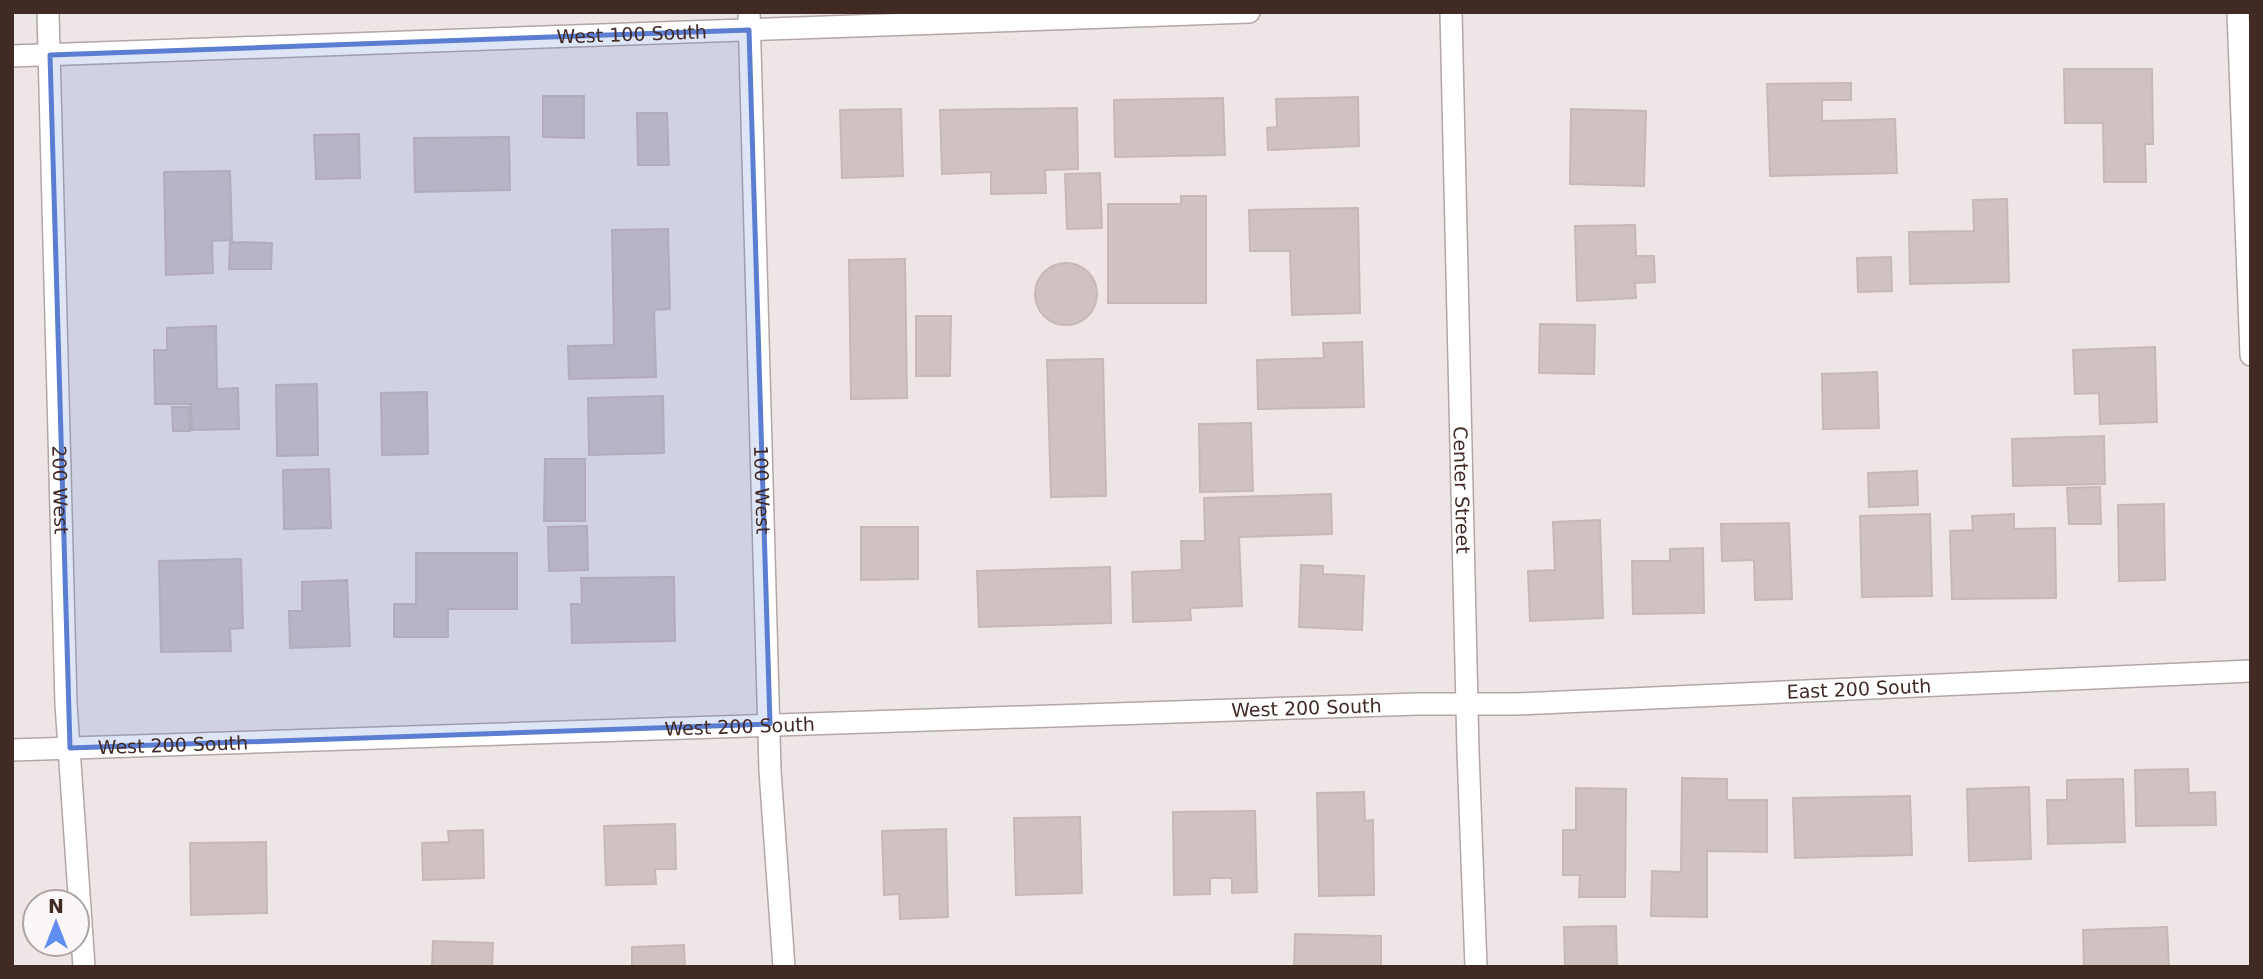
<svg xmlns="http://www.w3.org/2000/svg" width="2263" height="979" viewBox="0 0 2263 979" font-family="'DejaVu Sans',sans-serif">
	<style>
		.building { fill: #cfc2c2; stroke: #c8b8b8; stroke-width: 2 }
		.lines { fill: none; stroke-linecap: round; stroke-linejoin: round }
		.minor-casing { stroke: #b3a6a4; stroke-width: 24 }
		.minor { stroke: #fff; stroke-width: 21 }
		.marked { fill: #5c7ed2; fill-opacity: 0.2; stroke: #5c7ed2; stroke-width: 5; stroke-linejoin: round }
		.labels { text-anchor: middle; stroke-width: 7; stroke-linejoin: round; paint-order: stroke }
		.street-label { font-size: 19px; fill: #412924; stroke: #fbf6f7 }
	</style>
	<rect width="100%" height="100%" fill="#eee6e6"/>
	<!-- building -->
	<path class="building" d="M2064,69h88l1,75h-8l1,38h-42l-1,-59h-38z
		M1851,83v17h-29v21l73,-2 2,54 -127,3 -3,-92z
		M543,96h41v42l-41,-1z
		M1358,97l1,49 -91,4 -1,-22 10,-1 -1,-28z
		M1223,98l2,57 -110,2 -1,-57z
		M1077,108l1,61 -33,1 1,23 -55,1v-22l-49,2 -2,-64z
		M901,109l2,67 -61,2 -2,-68z
		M1571,109l75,2 -2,75 -74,-2z
		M637,113h30l2,52h-31z
		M359,134l1,44 -44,1 -2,-44z
		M509,137l1,53 -95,2 -1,-54z
		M230,171l2,69 -20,1 1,32 -47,2 -2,-103z
		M1100,173l2,55 -35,1 -2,-55z
		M1181,196h25v107h-98v-99h73z
		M2007,199l2,83 -99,2 -1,-52 65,-1 -1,-31z
		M1358,208l2,105 -68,2 -2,-64h-40l-1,-41z
		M1635,225l1,31h18l1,26 -20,1 1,15 -59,3 -2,-75z
		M668,229l2,80 -16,1 2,67 -87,2 -1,-33 46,-1 -2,-115z
		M230,242l42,1 -1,26h-42z
		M1891,257l1,34 -34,1 -1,-34z
		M905,259l2,139 -56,1 -2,-139z
		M1035 294a31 31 0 1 1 62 0a31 31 0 1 1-62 0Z
		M916,316h35l-1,60h-34z
		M1540,324l55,1 -1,49 -55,-1z
		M216,326l1,63 21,-1 1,41 -47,1 -1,-26h-36l-1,-54h13v-22z
		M1362,342l2,65 -106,2 -1,-49 67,-2 -1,-15z
		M2155,347l2,75 -57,2 -1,-31 -24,1 -2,-44z
		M1103,359l3,137 -55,1 -4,-137z
		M1877,372l2,56 -56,1 -1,-55z
		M317,384l1,71 -41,1 -1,-71z
		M427,392l1,62 -46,1 -1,-62z
		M663,396l1,57 -75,2 -1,-57z
		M172,407h17l1,24h-17z
		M1251,423l2,68 -53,1 -1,-68z
		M2104,436l1,48 -92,2 -1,-47z
		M545,459h40v62h-41z
		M329,469l2,59 -47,1 -1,-59z
		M1917,471l1,34 -49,2 -1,-34z
		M2100,487l1,37h-32l-2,-36z
		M1331,494l1,40 -93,3 3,69 -52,2 1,12 -58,2 -1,-50 50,-2 -1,-29h24l-1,-43z
		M2164,504l1,76 -46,1 -1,-76z
		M1930,514l2,82 -70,1 -2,-81z
		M2014,514v15l41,-1 1,70 -104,1 -2,-68 23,-1 -1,-14z
		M1600,520l3,98 -73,3 -2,-50 27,-1 -2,-48z
		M1789,523l3,76 -37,1 -1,-40 -32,1 -1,-37z
		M587,526l1,44 -39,1 -1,-44z
		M861,527h57v52l-57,1z
		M1703,548l1,65 -71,1 -1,-53h38v-12z
		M416,553h101v56h-69v28h-54v-33h22z
		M241,559l2,69 -13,1 1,22 -70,1 -2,-91z
		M1301,565l22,1v8l41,2 -2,54 -63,-3z
		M1110,567l1,56 -132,4 -2,-56z
		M674,577l1,64 -103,2 -1,-39h11l-1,-26z
		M347,580l3,66 -60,2 -1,-37h13v-29z
		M2188,769l1,24 26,-1 1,33 -80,1 -1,-56z
		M1682,778l45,1v21h40v52l-60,-1v66l-56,-1 1,-45 29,1z
		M2123,779l2,63 -77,2 -1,-44h20v-20z
		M2029,787l2,72 -62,2 -2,-72z
		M1576,788l50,1 -1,108h-46l1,-22h-17v-45h13z
		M1364,792l1,29 8,-1 1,75 -55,1 -2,-103z
		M1910,796l2,59 -117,3 -2,-60z
		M1255,811l2,81 -25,1v-15h-22v16l-36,1 -1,-83z
		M1080,817l2,76 -66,2 -2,-77z
		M675,824l1,45h-21l1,15 -50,1 -2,-59z
		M946,829l2,88 -48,2 -1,-25 -15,1 -2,-64z
		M483,830l1,48 -61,2 -1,-37 27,-1 -1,-11z
		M266,842l1,71 -76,2 -1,-72z
		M1616,926l1,41h-52l-1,-40z
		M2167,927l2,40h-85l-1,-37z
		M1295,934l86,2v31h-87z
		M433,941l60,2 -1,24h-60z
		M684,945l1,22h-53v-20z"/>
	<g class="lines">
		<defs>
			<g id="minor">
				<path id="s1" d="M48,12l18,692 18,263"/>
				<path id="s2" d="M749,12l21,759 14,196"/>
				<path id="s3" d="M1451,12l17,739 8,216"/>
				<path d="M2238,12l13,343"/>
				<path id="s4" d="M12,56l1237,-44"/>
				<path id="s5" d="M12,750l1406,-46h99l734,-33"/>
			</g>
		</defs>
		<!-- minor casing -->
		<use href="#minor" class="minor-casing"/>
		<!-- minor -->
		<use href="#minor" class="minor"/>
	</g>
	<!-- marked area -->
	<path class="marked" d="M749,30l21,694 -700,24 -20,-693z"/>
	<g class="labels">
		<!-- street labels -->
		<g class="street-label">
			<text dy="7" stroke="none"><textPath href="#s4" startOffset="620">West 100 South</textPath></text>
			<text dy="7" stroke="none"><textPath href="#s1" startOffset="478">200 West</textPath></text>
			<text dy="7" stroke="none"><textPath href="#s2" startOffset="478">100 West</textPath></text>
			<text dy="7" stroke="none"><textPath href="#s3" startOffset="478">Center Street</textPath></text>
			<text dy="7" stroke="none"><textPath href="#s5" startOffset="1848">East 200 South</textPath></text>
			<text dy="7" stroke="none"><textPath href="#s5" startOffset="1295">West 200 South</textPath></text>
			<text dy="7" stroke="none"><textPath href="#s5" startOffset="728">West 200 South</textPath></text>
			<text dy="7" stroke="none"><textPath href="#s5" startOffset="161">West 200 South</textPath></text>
		</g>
	</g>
	<!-- border -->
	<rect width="2263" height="979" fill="none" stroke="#412924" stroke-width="28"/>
	<!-- north arrow -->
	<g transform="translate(56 923)"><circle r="33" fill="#fbf6f7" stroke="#b1a4a3" stroke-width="2"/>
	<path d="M0-5L12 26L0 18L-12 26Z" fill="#618df1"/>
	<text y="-10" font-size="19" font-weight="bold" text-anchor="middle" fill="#412924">N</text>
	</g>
</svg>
